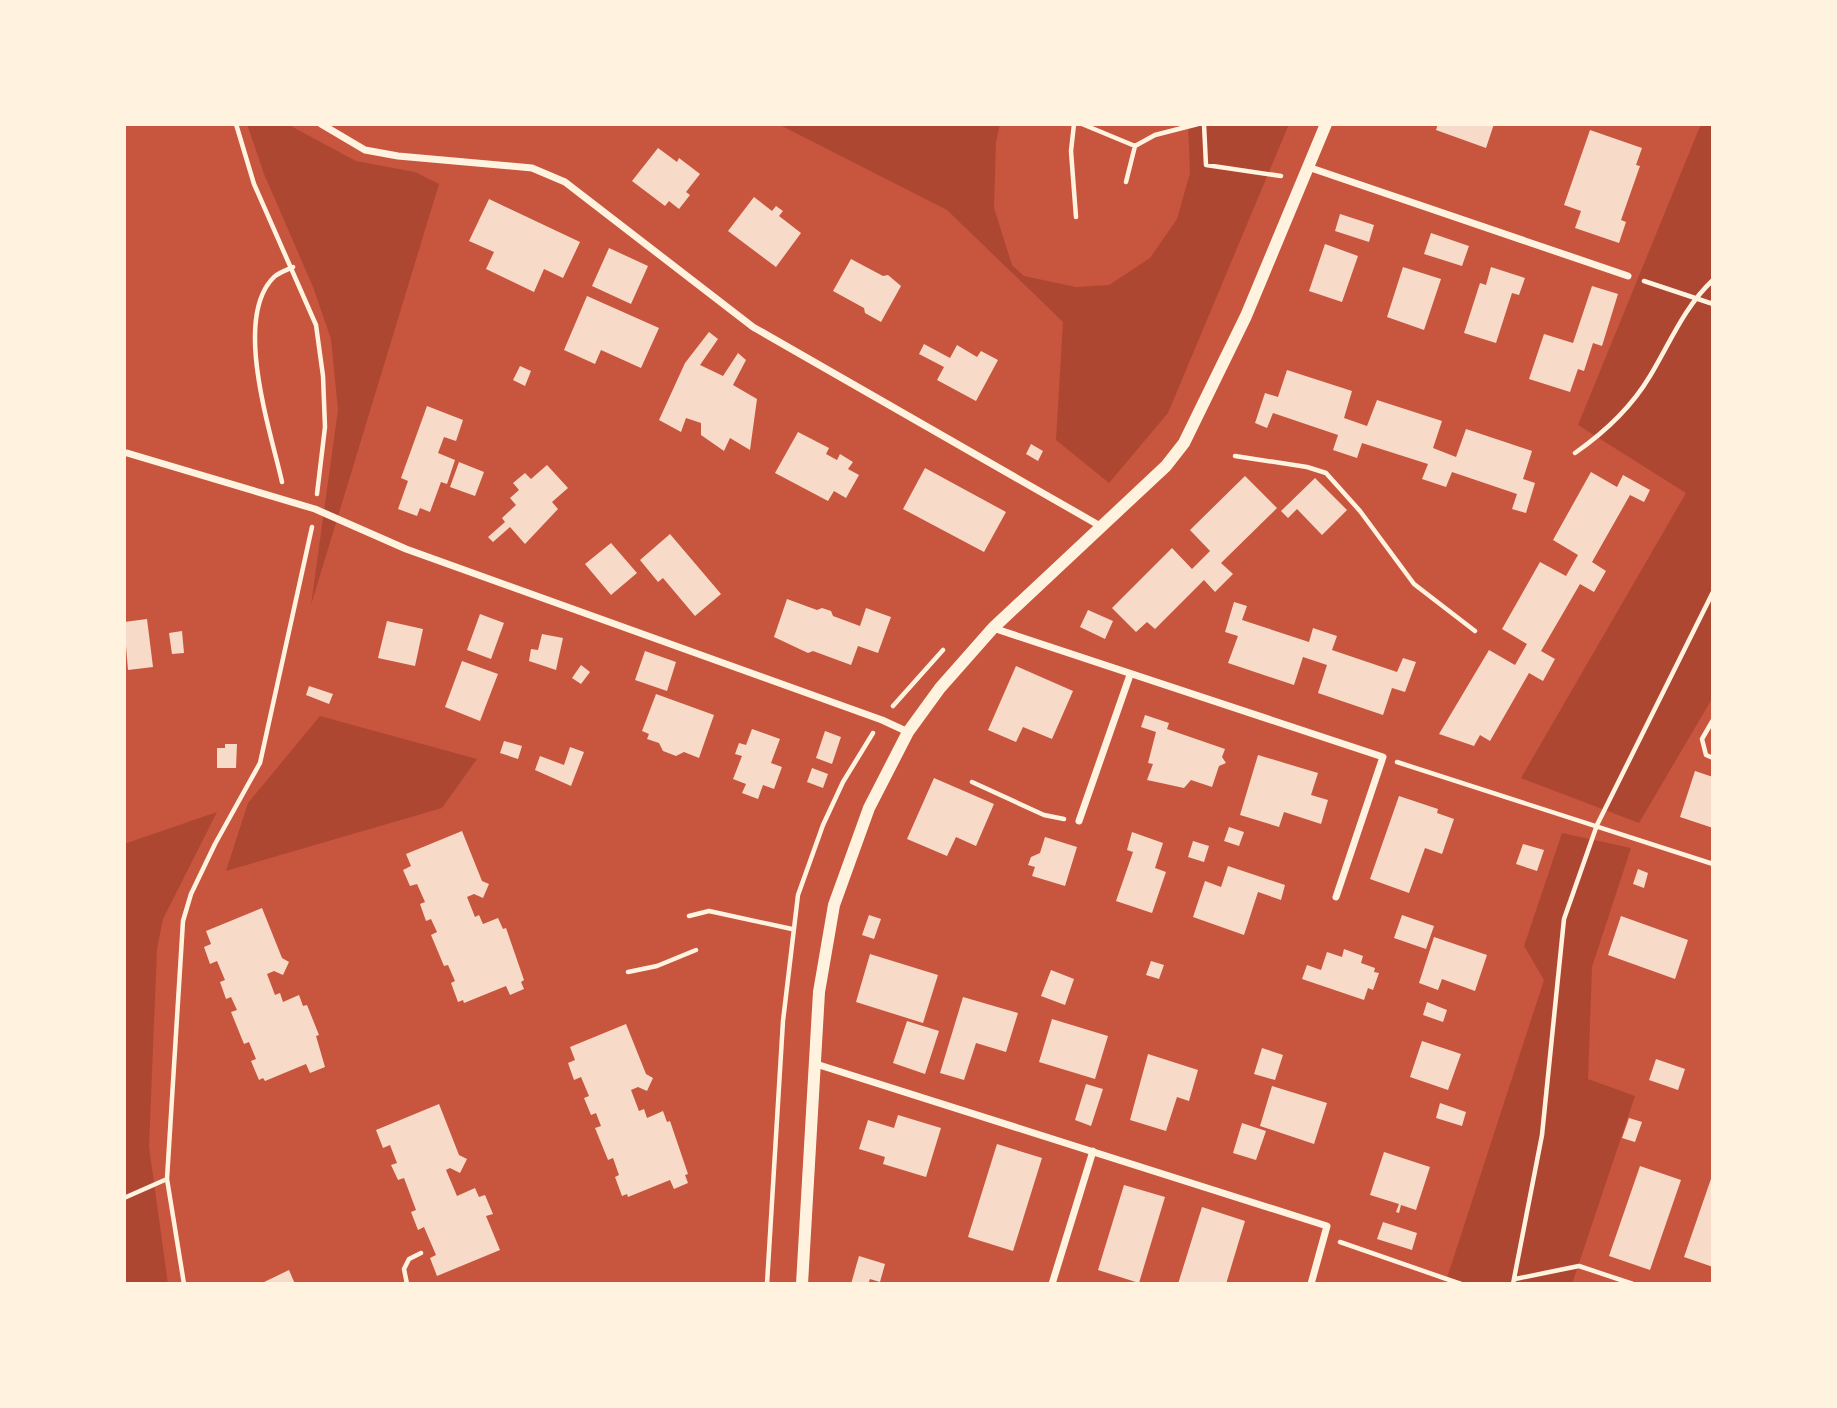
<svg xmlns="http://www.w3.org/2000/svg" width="1837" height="1408" viewBox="0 0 1837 1408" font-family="Georgia,serif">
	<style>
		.green { fill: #ae4732 }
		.building { fill: #f7dbc8 }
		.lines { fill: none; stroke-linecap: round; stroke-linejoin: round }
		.path { stroke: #fff3e0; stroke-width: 4.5 }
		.minor { stroke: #fff3e0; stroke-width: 7 }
		.tertiary { stroke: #fff3e0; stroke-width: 12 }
	</style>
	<rect width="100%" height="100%" fill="#c8553d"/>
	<!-- green -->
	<path class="green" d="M247,124h40l69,37 59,11 24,12 -128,421 27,-195 -7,-71 -18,-52 -49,-113z
		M778,124h222l-4,18 -2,66 18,57 12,11 52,11 33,-2 41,-27 27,-39 13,-46 -2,-49h101l-121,289 -59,70 -53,-43 7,-118 -116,-112z
		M1701,124h12v573l-74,126 -118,-45 165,-285 -108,-68z
		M320,716l157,43 -35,49 -216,63 22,-68z
		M217,812l-54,107 -6,30 -8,198 19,137h-44v-440z
		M1562,833l69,15 -39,119 -4,112 47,17 -63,188h-127l99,-304 -20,-34z"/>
	<!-- building -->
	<path class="building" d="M1438,124h56l-8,24 -50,-18z
		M1590,130l52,18 -6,17 4,1 -19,54 5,2 -7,21 -44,-15 6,-17 -17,-6z
		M658,148l19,14 2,-4 21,16 -14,18 4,3 -11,14 -10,-8 -4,5 -33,-25z
		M754,197l18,14 4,-5 7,5 -4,5 22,17 -25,34 -48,-36z
		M489,199l91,43 -17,36 -19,-9 -10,23 -48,-23 8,-17 -25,-11z
		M1340,214l34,11 -5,17 -34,-11z
		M1431,233l38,13 -7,20 -38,-12z
		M1325,244l33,12 -16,46 -33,-11z
		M609,248l39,18 -17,38 -39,-18z
		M851,259l32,17 5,-1 13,11 -20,36 -16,-9 -1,-5 -31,-17z
		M1403,267l38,12 -17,51 -37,-13z
		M1491,267l34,11 -6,17 -7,-2 -16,50 -32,-10 16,-50 6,2z
		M1592,286l26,8 -16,52 -9,-3 -9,28 -6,-2 -8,23 -41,-13 15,-45 29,9z
		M587,296l72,32 -18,40 -40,-18 -6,14 -31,-14z
		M709,332l9,7 -18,26 23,11 15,-23 8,7 -13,25 24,14 -7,51 -20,-12 -6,13 -23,-16v-12l-15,-5 -5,14 -22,-12 26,-57z
		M924,344l26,14 7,-13 20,12 4,-6 17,9 -22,41 -39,-21 7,-13 -25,-13z
		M520,366l11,5 -6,15 -12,-6z
		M1287,370l65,21 -8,27 23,8 10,-26 65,21 -9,27 23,9 10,-28 66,22 -9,28 12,4 -9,30 -14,-4 5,-15 -65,-22 -6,15 -24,-8 6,-15 -66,-21 -5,15 -24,-8 5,-15 -65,-22 -6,15 -12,-5 10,-30 13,4z
		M427,406l36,14 -7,21 -12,-4 -6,16 17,7 -8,24 -6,-2 -11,30 -10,-4 -3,8 -19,-7 10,-28 -7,-3z
		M798,432l31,16 -3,6 11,6 3,-6 13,8 -5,7 11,6 -13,23 -12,-7 -6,10 -53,-28z
		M1031,444l12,7 -5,10 -12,-7z
		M459,462l25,10 -9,24 -25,-9z
		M547,465l21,23 -16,14 6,7 -33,35 -15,-17 -17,15 -5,-5 17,-15 -3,-4 14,-13 -6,-7 9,-8 -6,-7 12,-10 6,6z
		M925,468l81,44 -22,40 -81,-43z
		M1591,472l26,15 6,-12 27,15 -6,12 -14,-7 -38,67 14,9 -12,21 -14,-8 -39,67 14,8 -12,22 -14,-8 -39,68 -10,-6 -6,11 -35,-12 50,-84 26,15 12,-21 -25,-15 38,-67 26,14 12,-21 -25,-15z
		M1245,476l32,32 -56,55 12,11 -18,18 -11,-12 -49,49 -8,-7 -11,10 -24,-24 60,-60 20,21 18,-18 -20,-21z
		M1315,478l32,32 -25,25 -25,-26 -9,9 -7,-7z
		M670,534l51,60 -26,22 -32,-38 -5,4 -18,-22z
		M611,543l26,30 -26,22 -26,-31z
		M787,599l30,11 5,-2 9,3 2,5 27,10 6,-18 25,9 -13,36 -20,-7 -7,19 -38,-14 -5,2 -34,-16z
		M1234,602l13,4 -5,14 67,22 4,-14 24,8 -5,14 65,22 6,-14 13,4 -11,30 -13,-4 -9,27 -65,-22 9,-28 -24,-8 -9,28 -66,-22 10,-27 -13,-4z
		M1088,610l25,11 -8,18 -25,-12z
		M480,614l24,9 -13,36 -24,-9z
		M147,619l6,48 -25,3 -4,-48z
		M387,621l36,8 -8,37 -37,-8z
		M182,631l2,22 -12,1 -3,-21z
		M542,634l21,4 -7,32 -27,-9 2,-12 7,1z
		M645,651l31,11 -9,29 -32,-11z
		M462,661l36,13 -18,47 -35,-14z
		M581,665l9,7 -9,12 -9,-6z
		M1016,666l57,25 -21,48 -29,-12 -7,15 -28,-12z
		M309,686l24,8 -4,10 -23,-9z
		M656,694l58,21 -15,43 -15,-6 -8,4 -13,-5 -4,-8 -12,-4 2,-5 -7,-3z
		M1145,715l24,8 -2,6 58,20 -3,8 4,6 -7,3 -7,21 -21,-7 -7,8 -37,-8 6,-16 -5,-1 8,-31 -15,-5z
		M752,729l28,10 -9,24 11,4 -8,22 -11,-4 -5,14 -16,-6 4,-9 -13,-5 9,-23 -7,-2 4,-11 7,2z
		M825,731l16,6 -9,27 -16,-6z
		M504,741l18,5 -4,13 -18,-6z
		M225,744h12l-1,24h-19v-20h8z
		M570,747l14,5 -13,34 -36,-16 5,-14 24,9z
		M1258,755l60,18 -7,22 17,5 -7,24 -37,-12 -5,15 -39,-12z
		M812,768l16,6 -5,14 -16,-6z
		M1695,771l18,6v51l-33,-11z
		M934,778l60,26 -18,42 -20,-9 -9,19 -40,-17z
		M1399,796l39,13 -1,4 17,6 -12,35 -17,-6 -16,45 -39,-14z
		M1229,827l15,5 -5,14 -15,-5z
		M462,831l20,50 7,3 -6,14 -9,-4 -7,3 8,20 4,-2 4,9 15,-6 5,11 3,-1 18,52 -3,2 3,7 -14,6 -4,-9 -42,17 -1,-3 -5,2 -7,-19 4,-2 -7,-16 -4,1 -13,-31 6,-3 -6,-13 -5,2 -6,-17 5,-2 -8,-18 -7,2 -7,-16 8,-4 -5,-12z
		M1132,832l31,11 -8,25 11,4 -14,41 -36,-12 17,-49 -6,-2z
		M1045,837l32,10 -12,39 -33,-10 3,-9 -7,-2 3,-8 9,-4z
		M1193,841l16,5 -5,16 -16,-5z
		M1523,844l21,6 -7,21 -21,-7z
		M1228,866l57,19 -4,15 -23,-8 -14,43 -51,-18 12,-36 16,6z
		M1638,869l10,4 -4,15 -11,-4z
		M262,908l20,50 7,4 -6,13 -9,-4 -7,3 8,21 5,-2 3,9 16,-7 4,11 4,-1 12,30 -3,1 9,31 -15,6 -4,-9 -41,17 -2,-3 -4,2 -8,-19 5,-2 -7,-17 -5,2 -13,-32 6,-2 -6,-13 -5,2 -6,-17 5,-2 -8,-19 -7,3 -6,-17 7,-3 -5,-13z
		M869,915l12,4 -7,20 -12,-4z
		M1402,915l32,11 -8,23 -32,-11z
		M1621,916l67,24 -13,39 -67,-24z
		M1434,937l53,18 -12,36 -33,-12 -4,11 -19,-7z
		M1344,949l19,7 -2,7 14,5 -1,4 5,1 -6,17 -5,-2 -4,12 -62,-21 5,-14 14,5 6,-18 15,5z
		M870,954l68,21 -15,48 -67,-21z
		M1151,961l13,4 -5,14 -13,-4z
		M1051,970l23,9 -9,26 -24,-9z
		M963,997l55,16 -12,39 -30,-9 -12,37 -24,-7z
		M1427,1002l20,8 -4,12 -20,-7z
		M1052,1019l56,17 -13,43 -56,-17z
		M907,1021l32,10 -14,43 -32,-11z
		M626,1024l20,50 7,4 -6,13 -9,-4 -7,3 8,21 5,-2 3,9 16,-7 4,11 3,-1 18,53 -3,1 3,8 -14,6 -4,-9 -42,17 -1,-3 -5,2 -7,-19 4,-2 -6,-17 -5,2 -13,-32 6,-2 -5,-13 -5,2 -7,-17 5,-2 -8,-19 -7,3 -6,-17 7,-3 -5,-13z
		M1422,1041l39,13 -13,36 -38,-13z
		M1262,1048l21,7 -8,25 -21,-6z
		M1148,1054l50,16 -9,31 -12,-4 -11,34 -36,-11z
		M1656,1059l29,10 -7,21 -29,-10z
		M1086,1084l17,5 -12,37 -16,-6z
		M1272,1086l55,17 -13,41 -54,-18z
		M1440,1103l26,9 -4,14 -26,-8z
		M439,1104l20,51 8,4 -7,14 -10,-5 -4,2 11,26 18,-8 4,9 6,-2 8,19 -7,2 14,34 -63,26 -7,-18 6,-3 -12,-28 -6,3 -7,-18 5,-2 -12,-32 -6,2 -7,-15 6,-2 -7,-18 -7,3 -7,-18z
		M898,1115l43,13 -15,49 -43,-13 2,-7 -26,-8 9,-29 26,8z
		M1629,1118l13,4 -7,20 -13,-4z
		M1242,1123l24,8 -10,29 -23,-7z
		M997,1144l45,14 -29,93 -45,-14z
		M1384,1152l46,15 -14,43 -15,-5 -2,8 -3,-1 3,-8 -29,-9z
		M1640,1166l41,14 -31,90 -41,-14z
		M1713,1173v94l-29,-10z
		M1124,1185l41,12 -26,86 -41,-13z
		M1202,1207l43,14 -19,63h-48z
		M1383,1222l34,11 -5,17 -35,-11z
		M859,1256l26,8 -5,18 -10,-3 -2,5h-17z
		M289,1270l6,14h-35z"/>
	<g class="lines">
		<!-- path -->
		<path class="path" d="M236,124l18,60 62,141 7,51 2,51 -8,67
			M1074,124l-3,27 5,66
			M1082,124l53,22
			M1204,124l2,41 75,11
			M1126,182l9,-36 20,-11 43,-11
			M1644,281l69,23
			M1575,453c30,-21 56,-45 75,-77 20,-33 34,-69 63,-96
			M1235,456l72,11 19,6 34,38 54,73 61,47
			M282,482c-11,-50 -50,-164 -8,-205 4,-4 13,-7 19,-10
			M893,706l50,-56
			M1713,720l-11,19 4,16 7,3
			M1397,762l316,102
			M972,782l72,33 20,4
			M689,916l20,-5 83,18
			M628,972l29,-6 39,-16
			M124,1198l43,-19
			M1340,1242l121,42
			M1515,1279l64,-13 54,18
			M184,1284l-17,-105 16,-258 8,-27 24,-50 45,-81 52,-236
			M407,1284l-3,-15 5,-10 12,-6
			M767,1284l16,-263 15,-126 25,-70 20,-43 30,-49
			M1513,1284l29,-149 22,-216 33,-94 116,-233"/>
		<!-- minor -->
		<path class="minor" d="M321,124l44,26 33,6 134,12 33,14 188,145 349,200
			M1308,167l320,109
			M127,453l188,56 91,40 476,171 26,12
			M993,628l390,129 -47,140
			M1079,821l51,-146
			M816,1064l511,162 -16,58
			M1052,1284l41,-133"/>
		<!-- tertiary -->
		<path class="tertiary" d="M802,1284l17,-292 15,-87 35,-97 39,-76 32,-44 53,-60 173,-162 18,-23 62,-127 80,-192"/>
	</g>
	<!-- border -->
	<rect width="1837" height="1408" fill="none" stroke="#fff3e0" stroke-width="252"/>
</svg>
